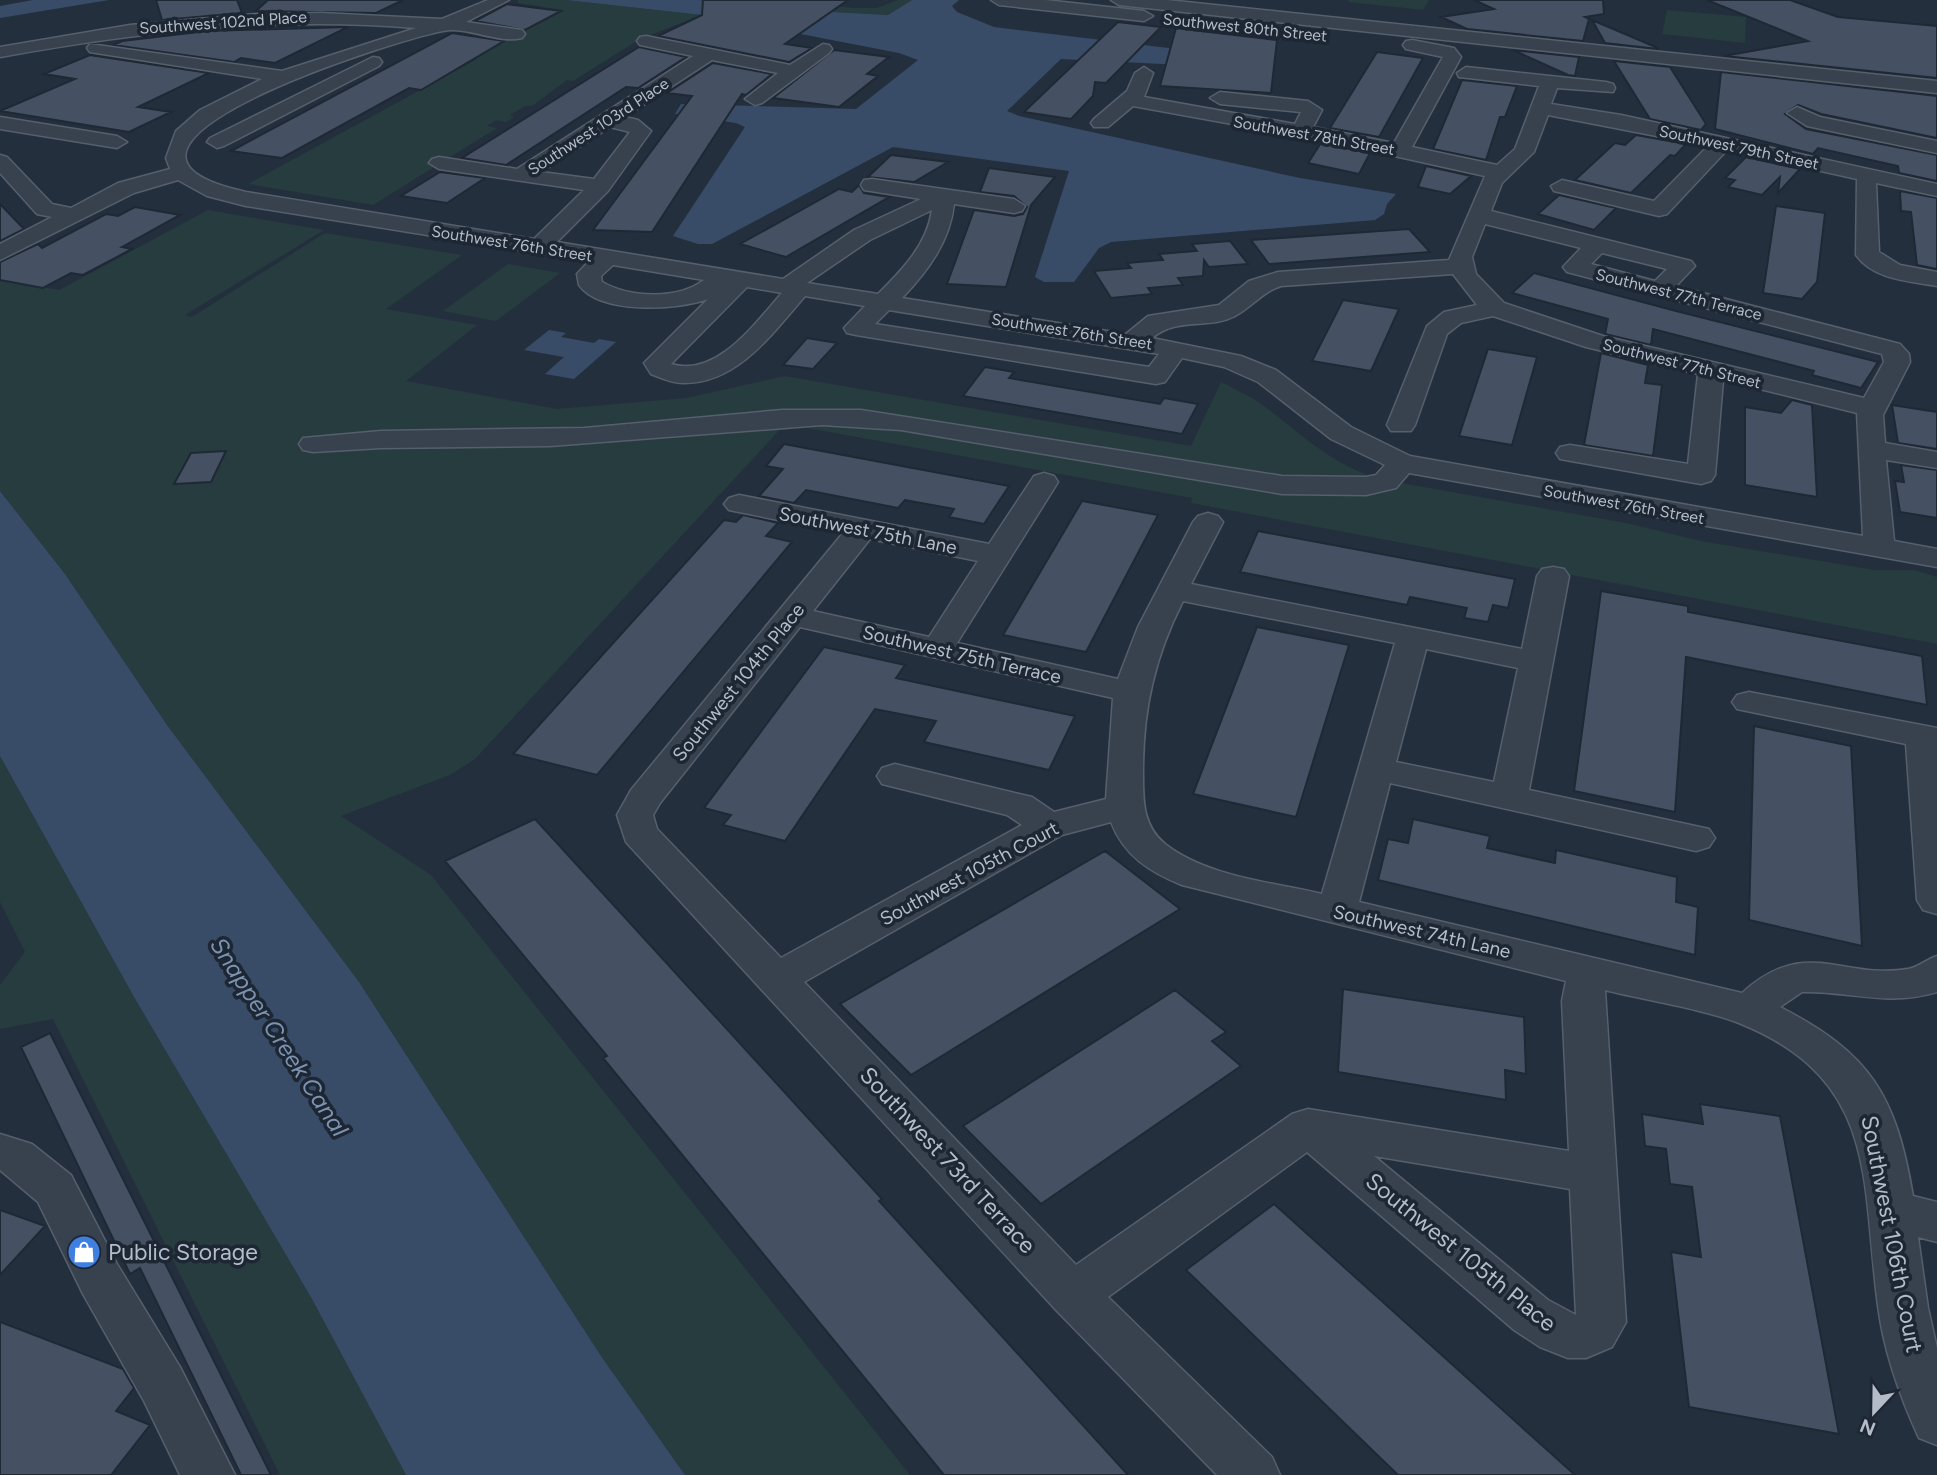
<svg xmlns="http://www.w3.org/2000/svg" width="1937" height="1475" viewBox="0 0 1937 1475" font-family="Figtree,sans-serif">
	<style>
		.green { fill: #263c3f }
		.water { fill: #394c67 }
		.building { fill: #455162; stroke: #1f2835; stroke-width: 2 }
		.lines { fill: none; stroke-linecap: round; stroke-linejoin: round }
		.minor-casing { stroke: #565f6c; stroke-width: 3 }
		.minor { fill: #38414e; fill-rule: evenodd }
		.labels { text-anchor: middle; stroke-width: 7; stroke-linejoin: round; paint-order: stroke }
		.far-street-label { font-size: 16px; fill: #b4bcc9; stroke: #1d2633 }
		.street-label { font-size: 19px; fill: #b4bcc9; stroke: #1d2633 }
		.near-street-label { font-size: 23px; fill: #b4bcc9; stroke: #1d2633 }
		.near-poi-label { font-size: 23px; fill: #b4bcc9; stroke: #1d2633; text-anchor: start }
		.near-water-label { font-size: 24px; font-style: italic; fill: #7c92b1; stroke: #1d2633 }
	</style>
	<rect width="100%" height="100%" fill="#242f3e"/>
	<!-- green -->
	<path class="green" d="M518,0h48l136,15 -62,24 -67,42 -6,-1 -35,26h-7l-15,9 4,2 -8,5 -10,-2 -9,6 10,2 -124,77 -125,-21 229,-125 -56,-8 42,-17 44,5 56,-29 -45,-7z
		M698,0h67l90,8h22l21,-8h14l-24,15 -110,-6z
		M1349,0h80l-6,10 -75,-8z
		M1667,10l79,7 -1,26 -83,-9z
		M208,210l116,20 -139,85 7,2 133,-84 137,22 -76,54 91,16 -71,56 151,28 129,-11 99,-22 406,70 30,-64c13,7 27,13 39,21 42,31 68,60 119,76l247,44 75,18 174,29h40l22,7v67l-746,-141 1,-5 -407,-74 -310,335 -25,16 -109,41 90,59 479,600h-225l-84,-119 -242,-374 -192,-257 -102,-151 -65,-83v-212l59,11z
		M508,264l52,9 -64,48 -53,-10z
		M0,756l134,241 178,302 94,176h-126l-227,-456 -53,10v-44l25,-33 -25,-50z"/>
	<!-- water -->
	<path class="water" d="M33,0h76l-109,18v-12z
		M566,0h132l80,9 110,6 24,-15h47l-7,6 5,6 37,15 266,32 -16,9 -183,-9 -54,52 12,5 281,62 96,16 -9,10 -3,10 -9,6 -264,22 -12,6 -25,34h-30l-9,-5 34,-106 -176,-24 -181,97h-14l-25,-8 72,-109 -9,-4 -61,-9 6,-10 175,5 62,-49 -19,-7 -197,-38z
		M549,330l17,3 -5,4 33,6 5,-4 17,3 -42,37 -29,-5 19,-17 -40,-7z
		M0,491l65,83 102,151 192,257 242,374 84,119h-279l-94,-176 -178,-302 -134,-241z"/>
	<!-- building -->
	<path class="building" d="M156,0h81l5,13 -80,7z
		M268,0h135l-27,13 -120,-2z
		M703,0h145l-63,44 27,4 -23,14 -131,-26 44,-21z
		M1474,0h129l1,14 -19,3 4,2 -6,22 -116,-12 -26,-12 53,-8z
		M1707,0h83l48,17 99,9v52l-213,-22 84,-15z
		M507,4l54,7 -36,19 -50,-9z
		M1592,20l66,28v1l-53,-6z
		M1118,22l43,5 -55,56 -11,-1 -2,14 -22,23 -47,-7z
		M348,27l-73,36 -34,-5 -7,4 -121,-17 9,-4 85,-10z
		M1176,28l101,12 -6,53 -111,-7z
		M452,33l52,8 -83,49 -12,-2 -127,70 -51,-7z
		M639,47l47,10 -48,31 -12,-1 -120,78 -44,-7z
		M834,50l55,7 -22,17 11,2 -39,31 -66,-9z
		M1513,50l66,7 -4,19 -7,-1z
		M1377,52l46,6 -44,79 -49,-9z
		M90,55l6,1 113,17 -71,34 33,5 -42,20 -129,-21 75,-32 -31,-5z
		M1614,61l56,6 36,57 -5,6 -51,-11z
		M713,63l59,11 -26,21 -4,-1 -90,138 -59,-2 99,-134 -25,-3z
		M1721,72l216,24v42l-116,-24 -23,-9 -13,9 21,15 131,26v26l-38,-8 -1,-7 -80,-18 -5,6 -98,-25z
		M1462,80l55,6 -12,31h-5l-14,43 -53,-11z
		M1636,135l50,9 -11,12 -5,-1 -39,38 -56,-13 40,-37 10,2z
		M1321,143l9,2 40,8 -11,21 -51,-11z
		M891,155l57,7 -34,20 -46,-5z
		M1746,157l54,12 -22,24 2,-16 -18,18 -34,-8 7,-7 -10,-2z
		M1426,166l45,10 -21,18 -32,-7z
		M989,168l66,9 -24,28 -25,82 -59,-3 27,-74 40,6 9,-2 4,-7 -13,-11 -34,-4z
		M440,172l45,6 -38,25 -46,-7z
		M859,185l5,8 25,4 -103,60 -46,-13 99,-55 13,3z
		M1900,191l37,7v71l-20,-4 -6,-53 -10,-1z
		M1559,195l57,13 -22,22 -56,-16z
		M0,204l24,25 -24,12z
		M1776,206l49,7 -8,69 -15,17 -39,-6z
		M135,207l45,8 -58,32 10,2 -49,26 -12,-2 -28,15 -43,-8v-18l38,-18 4,4 64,-34 12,2z
		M1409,229l21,23 -161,12 -18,-24z
		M1230,241l18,23 -39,3 -5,-7 -1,16 -25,2 5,7 -35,3 4,6 -41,4 -17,-27 37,-3 -4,-5 36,-3 -4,-6 38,-3 -5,-7z
		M1534,273l142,38 202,51 -17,26 -49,-13 2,-4 -161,-42 -2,16 -46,-11 3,-15 -96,-26z
		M1343,300l56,9 -28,62 -59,-10z
		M807,338l30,5 -24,26 -30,-4z
		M1488,349l49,8 -25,88 -53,-9z
		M1601,353l47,12 -3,18 17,2 -9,71 -69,-11z
		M985,367l29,5 -5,6 151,26 4,-6 34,6 -16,30 -219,-38z
		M1792,400l20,5 5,92 -72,-12v-78l36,6z
		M1892,405l45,7v37l-39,-6z
		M784,444l225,42 -25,38 -35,-7 5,-8 -49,-9 -7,8 -92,-18 -12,13 -35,-7 24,-27 -17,-3z
		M226,451l-15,31 -37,2 17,-31z
		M1901,465l36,5v48l-37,-6 -5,-31 9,1z
		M1082,501l76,14 -72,137 -83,-17z
		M743,515l35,8 -12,13 26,6 -195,233 -84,-21 211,-234 12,2z
		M1258,531l257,48 -7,29 -15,-3 -5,17 -24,-4 3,-10 -57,-11 -3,8 -167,-33z
		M1601,591l87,15v6l234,44 5,49 -241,-48 -11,155 -101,-21z
		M1257,627l92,18 -53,172 -103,-23z
		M824,647l81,18 -9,13 179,38 -26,54 -125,-28 12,-21 -61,-12 -90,132 -62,-16 8,-10 -27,-7z
		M1754,726l97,20 11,200 -113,-26z
		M535,819l347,380 -3,2 249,274h-184l-341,-417 4,-2 -162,-195z
		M1413,819l77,17 -3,12 68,15 1,-13 121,27 -1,25 22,5 -3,48 -317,-75 10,-41 20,4z
		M1105,851l75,58 -269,166 -71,-71z
		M1343,989l181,28 2,57 -21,-4 1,30 -168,-28z
		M1175,990l51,42 -14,9 29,25 -200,138 -78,-78z
		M50,1033l221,442h-30l-101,-207 -10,6 -109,-227z
		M1700,1104l80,12 59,318 -150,-27 -18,-155 30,5 -9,-70 -22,-3 -4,-35 -21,-3 -3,-32 61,10z
		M1274,1204l301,271h-177l-212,-205z
		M0,1210l45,16 -45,49z
		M0,1322l123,47 11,19 -18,23 34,14 -39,50h-111z"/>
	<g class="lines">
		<defs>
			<path id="minor" d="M488,0h21l-43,22 56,8 3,4 -3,4c-25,6 -54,-12 -79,-7 -45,8 -396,118 -197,161l288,47 50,-49 -145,-21 -10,-6 3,-4 7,-2 78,12 176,-113 -53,-11 -3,-4 3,-4 6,-1 144,29 33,-21 6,1 3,4 -3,4 -67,50 -7,2 -10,-6 33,-26 -66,-13 -87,57 13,3 13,11 -43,60 -51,51 226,37 71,-49 67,-31 -57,-9 -3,-5 3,-5 8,-1 142,20 11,7 -3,5 -8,2 -60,-9c-4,37 -26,67 -52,94l224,36 22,-18 71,-11 30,-24 29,-9 171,-12 36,-84 -154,-34 -198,-36 -25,21h-14l-3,-4 3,-4 33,-28 8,-18 9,-6 9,6 -9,24 151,27 6,-12 -81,-8 -10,-6 10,-6 88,9 14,9 -9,17 81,16 49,-86 -37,-8 -3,-4 3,-4 6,-1 42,8 7,9 -49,90 85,18 18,-16 24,-63 -80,-9 -2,-4 9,-6 140,15 7,2 2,4 -2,4 -56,-4 -6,16 70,11 316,69v12l-61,-13 3,69 21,13 37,7v14c-27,-5 -63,-6 -81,-31l1,-76 -130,-29 -60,64 -8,2 -105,-25 -3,-5 11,-6 92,21 54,-55 -160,-31 -14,37 -32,31 -11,28 200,50 4,5 -19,20 224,58 9,10 1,8 -27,53 2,28 52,9v16l-51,-8 8,81 43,8v18l-528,-94 -13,15 -30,7 -84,-1 -381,-64 -79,-5 -272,21 -169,2 -68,4 -10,-2 -4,-6 4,-6 78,-7 203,-3 198,-18h79l421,66 84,1 10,-2 9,-10 -54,-26 -73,-57 -34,-15 -42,-9 -17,24 -9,2 -300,-49 -9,-2 -3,-5 21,-22 -60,-10c-32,37 -68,88 -122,87 -11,0 -22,-5 -32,-9l-7,-11 64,-64c-30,11 -108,16 -129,-14l-2,-11 12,-13 -343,-55 -39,-10 -29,-16 -44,13 -134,67v-16l52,-27 -15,-3 -37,-41v-18l7,2 45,47 19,4 47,-25 52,-14 -4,-11 10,-27 24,-21 62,-31 -166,-26 -6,-1 -3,-4 3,-4 192,27 134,-43c-140,-12 -278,4 -416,29v-10l130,-22 127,-11 64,-1 121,6zM610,127l20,5 -36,47 -53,-7zM932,210c-5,35 -30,60 -54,84l-71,-11 63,-43zM1485,224l96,24 -18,19 4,5 315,82 2,8 -20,36 -261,-62 -99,-33 -28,-29 -4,-17zM1602,253l65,16 -12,12 -64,-17zM613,265l91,15c-26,20 -74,18 -102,2l-1,-6zM1453,274l24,31 -33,7 -17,14 -40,99 4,6h20l4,-6 32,-91 14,-11 32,-7 93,31 112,27 -10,90 -118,-19 -10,2 -4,6 4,6 141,25 10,-3 4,-6 8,-95 134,33 6,123 -453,-80 -59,-29 -75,-57 -35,-14 -89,-18c27,-22 57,-8 83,-22 17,-9 27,-24 46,-30zM747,287l35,6c-27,30 -65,85 -111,71zM889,310l270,44 -10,13 -274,-43z
				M991,0h54l99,11 9,5 -9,5 -145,-16z
				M1111,0h56l770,81v12l-818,-88z
				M373,57l6,1 3,4 -3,4 -155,80 -7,2 -10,-6 3,-4z
				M1797,107l23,10 117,24v12l-130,-27 -20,-13z
				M0,117l117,19 10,6 -10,6 -117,-19z
				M1044,473l10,3 4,6 -101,161 161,36 20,-52 55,-105 5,-6 10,-3 10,3 5,6 -32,62 331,65 15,-73 5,-7 11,-2 11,2 5,7 -40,214 180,39 6,9 -6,9 -13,4 -306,-68 -31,119 383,91c65,-58 98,-13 166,-24 9,-1 19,-10 29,-13v36c-50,15 -86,-1 -135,0l-22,15c91,47 116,88 133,189l24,6v40l-19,-5 10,71 9,40v97l-18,-7c-19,-41 -35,-86 -41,-132 -17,-126 2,-226 -139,-283 -36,-14 -94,-23 -134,-33l21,332 -14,25 -26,11h-18l-28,-11 -26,-17 -207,-178 -199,145 164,160 8,18h-63l-161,-165 -430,-468 -9,-27 14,-25 212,-257 -114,-23 -5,-6 5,-6 10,-3 250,49 45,-68zM870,539l108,22 -49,76 -116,-26zM1183,601l212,42 -73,251c-50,-12 -115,-17 -157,-50 -23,-19 -22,-45 -22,-73 0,-62 12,-115 40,-170zM800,627l313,71 -7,101 -52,13 -22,-15 -13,-3 -124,-30 -13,4 -5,8 5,8 125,31 15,10 -241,133 -124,-129 -4,-14 7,-12zM1426,649l92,19 -24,114 -98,-20zM1111,822c13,34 39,50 71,63l384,96 -4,20 7,150 -261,-42 -16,5 -216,151 -272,-283 258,-147zM1374,1156l196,33 6,126 -28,-15z
				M1749,692l188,36v186l-14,-4 -6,-10 -11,-156 -169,-35 -5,-7 5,-7z
				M0,1134l32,10 39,31 46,89 63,103 55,108h-55l-36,-74 -61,-107 -45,-92 -38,-32z"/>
		</defs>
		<!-- minor casing -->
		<use href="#minor" class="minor-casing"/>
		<!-- minor -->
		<use href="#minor" class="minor"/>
	</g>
	<!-- icons -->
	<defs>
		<symbol id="shop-disc" viewBox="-11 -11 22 22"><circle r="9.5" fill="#3f7fe0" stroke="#1d2633"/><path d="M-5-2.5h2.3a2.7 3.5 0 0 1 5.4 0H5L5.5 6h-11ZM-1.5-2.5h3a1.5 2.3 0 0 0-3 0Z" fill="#fff"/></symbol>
	</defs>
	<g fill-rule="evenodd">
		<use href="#shop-disc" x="65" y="1233" width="38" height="38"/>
	</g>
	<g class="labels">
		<!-- far-street labels -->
		<g class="far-street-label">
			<text transform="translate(223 22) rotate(-4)" y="6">Southwest 102nd Place</text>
			<text transform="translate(1245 27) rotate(6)" y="6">Southwest 80th Street</text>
			<text transform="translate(598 126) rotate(-33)" y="6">Southwest 103rd Place</text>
			<text transform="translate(1314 135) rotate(10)" y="6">Southwest 78th Street</text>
			<text transform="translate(1739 147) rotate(12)" y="6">Southwest 79th Street</text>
			<text transform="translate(512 243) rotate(9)" y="6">Southwest 76th Street</text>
			<text transform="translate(1679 294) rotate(14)" y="6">Southwest 77th Terrace</text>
			<text transform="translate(1072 331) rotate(9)" y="6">Southwest 76th Street</text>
			<text transform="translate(1682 363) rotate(14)" y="6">Southwest 77th Street</text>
			<text transform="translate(1624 504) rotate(10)" y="6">Southwest 76th Street</text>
		</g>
		<!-- street labels -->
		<g class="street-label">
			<text transform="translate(868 530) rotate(11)" y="7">Southwest 75th Lane</text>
			<text transform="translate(962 654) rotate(13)" y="7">Southwest 75th Terrace</text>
			<text transform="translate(738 682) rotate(-51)" y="7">Southwest 104th Place</text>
			<text transform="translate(969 873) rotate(-28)" y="7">Southwest 105th Court</text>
			<text transform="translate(1422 931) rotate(13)" y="7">Southwest 74th Lane</text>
		</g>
		<!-- near-street labels -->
		<g class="near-street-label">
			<text transform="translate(948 1160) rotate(47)" y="8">Southwest 73rd Terrace</text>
			<text transform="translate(1892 1234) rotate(79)" y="8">Southwest 106th Court</text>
			<text transform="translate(1461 1252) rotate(39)" y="8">Southwest 105th Place</text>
		</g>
		<!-- near-poi labels -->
		<g class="near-poi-label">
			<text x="108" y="1260">Public Storage</text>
		</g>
		<!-- near-water labels -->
		<g class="near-water-label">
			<text transform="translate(279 1037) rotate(57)" y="8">Snapper Creek Canal</text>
		</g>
	</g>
	<!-- north arrow -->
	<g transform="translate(1874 1412) rotate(202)" stroke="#1d2633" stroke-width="5" paint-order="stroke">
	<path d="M0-5L12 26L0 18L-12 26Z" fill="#b4bcc9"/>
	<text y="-10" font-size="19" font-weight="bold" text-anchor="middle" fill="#b4bcc9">N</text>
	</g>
</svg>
